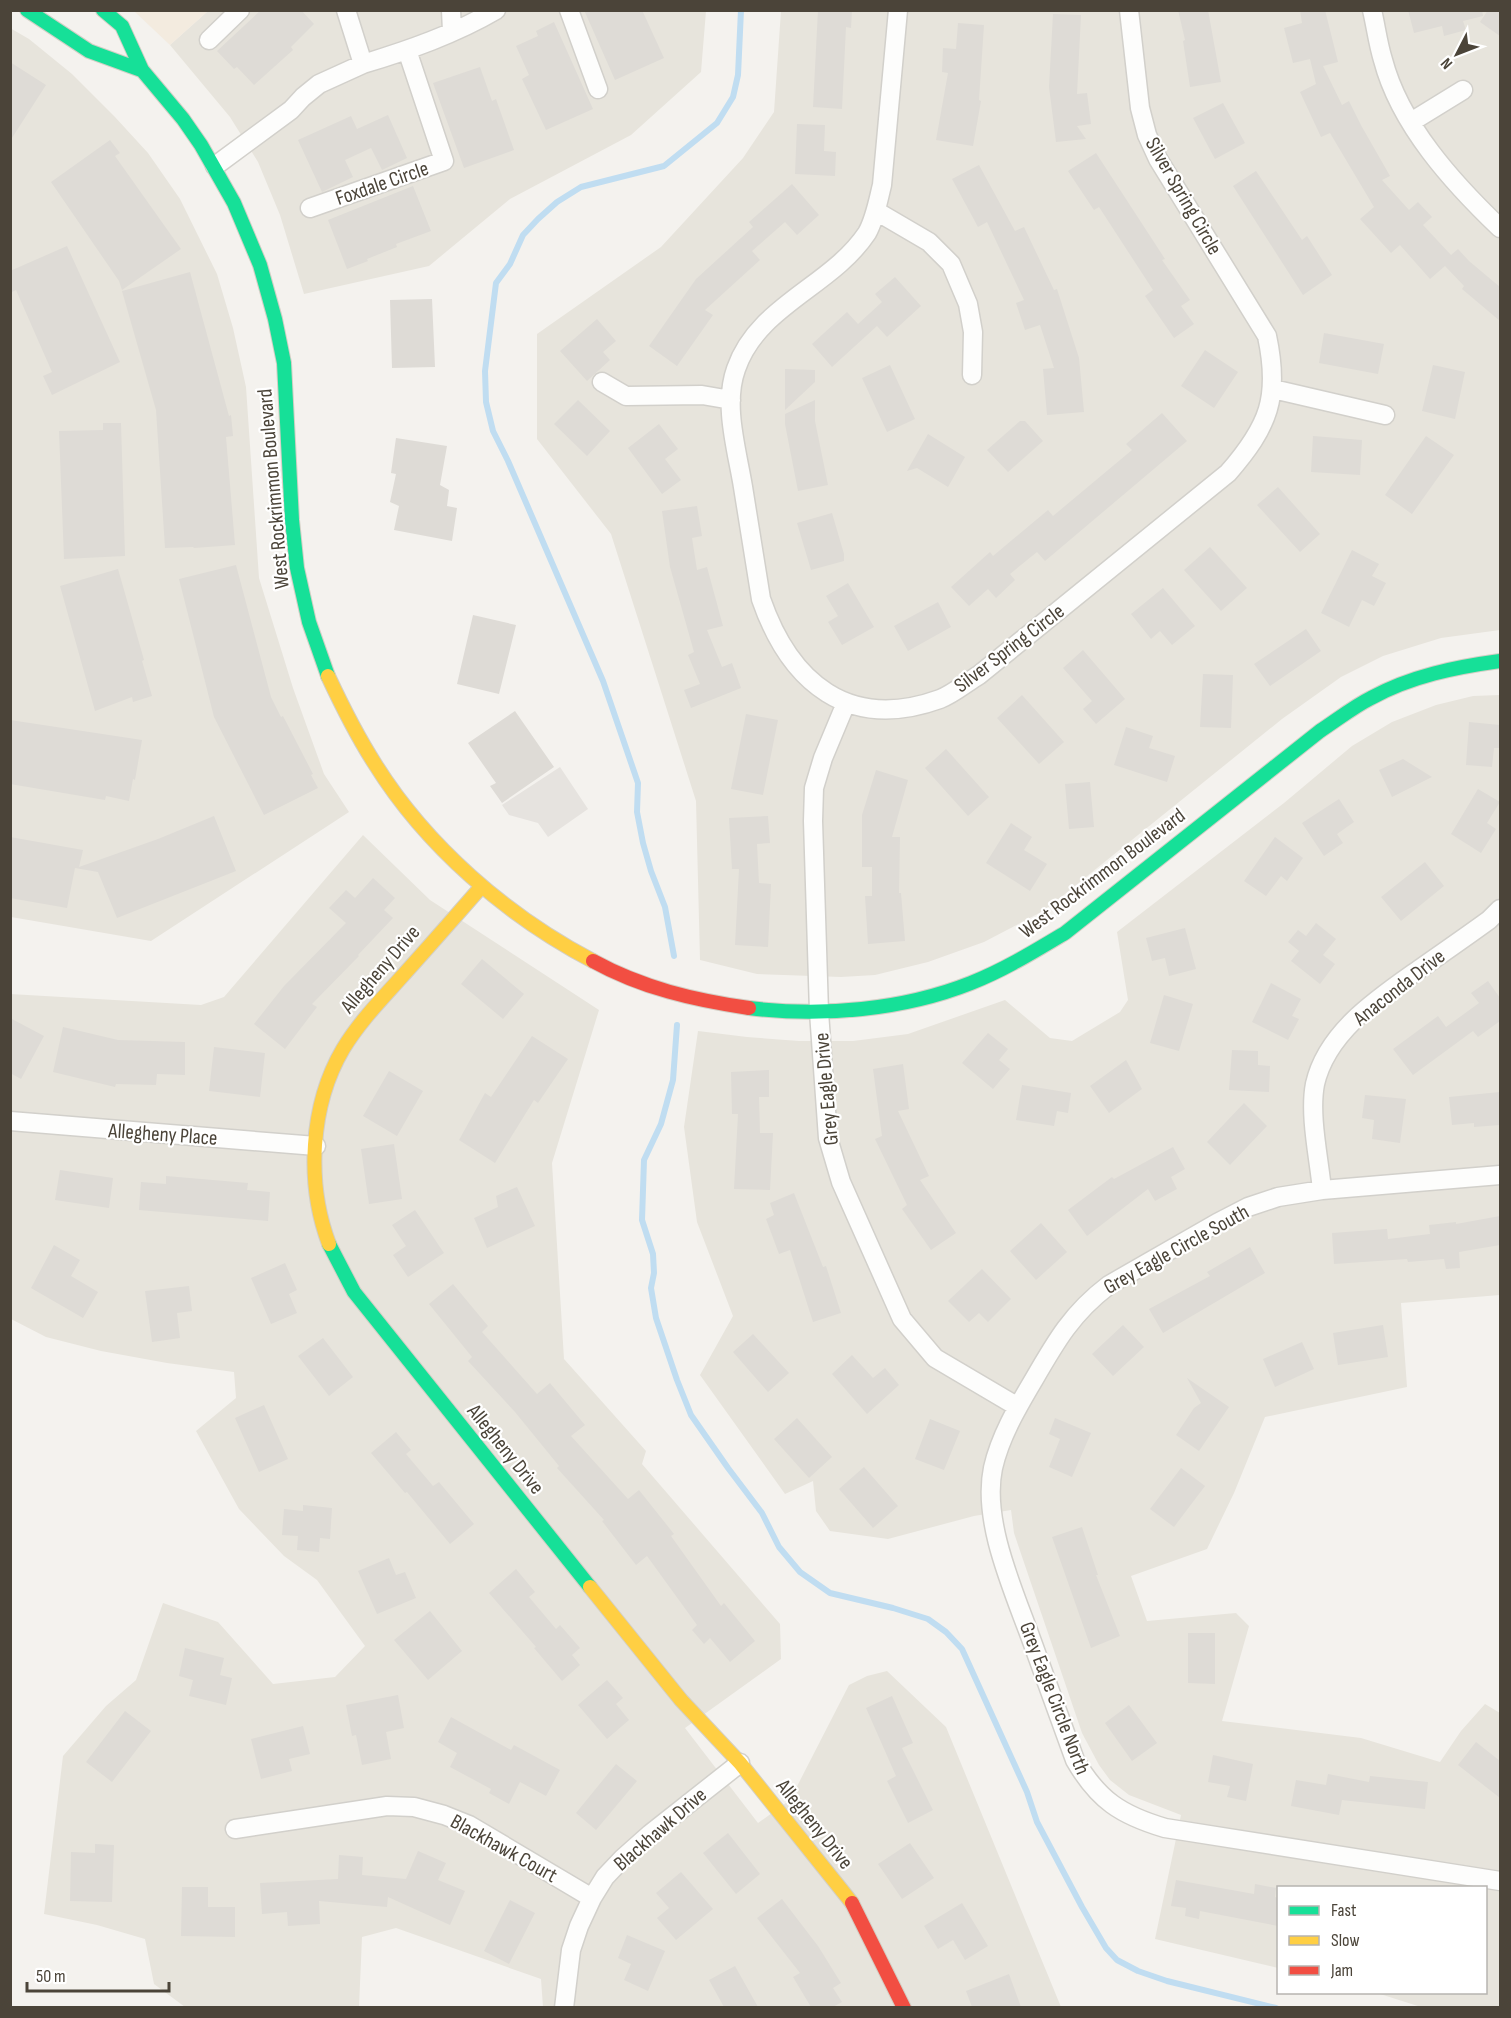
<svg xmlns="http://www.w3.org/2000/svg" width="1511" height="2018" viewBox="0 0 1511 2018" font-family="'Sofia Sans Condensed',sans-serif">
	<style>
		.residential { fill: #e7e4dc }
		.commercial { fill: #f3ebdf }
		.parking { fill: #e6e3df }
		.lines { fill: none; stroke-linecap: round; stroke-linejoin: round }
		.stream { stroke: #c0ddf1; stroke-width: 6 }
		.building { fill: #dedbd6 }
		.street-casing { stroke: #d2d0cb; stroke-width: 21 }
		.fast-casing { stroke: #d3cfc5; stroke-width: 16 }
		.slow-casing { stroke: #d3cfc5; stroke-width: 16 }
		.jam-casing { stroke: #d3cfc5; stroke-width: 16 }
		.street { stroke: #fdfdfc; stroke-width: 18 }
		.fast { stroke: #16e098; stroke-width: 14 }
		.slow { stroke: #ffcf43; stroke-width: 14 }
		.jam { stroke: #f24e42; stroke-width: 14 }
		.labels { text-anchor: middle; stroke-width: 4.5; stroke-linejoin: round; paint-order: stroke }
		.street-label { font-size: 21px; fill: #4b4439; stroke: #fff }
	</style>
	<rect width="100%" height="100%" fill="#f4f2ee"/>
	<!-- residential -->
	<path class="residential" d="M208,11h498l-5,61 -70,63 -121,64 -81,67 -125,28 -24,-79 -22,-53 -28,-45 -60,-72z
		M781,11h719v619l-59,8 -58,18 -42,21 -59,42 -237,191 -61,32 -56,20 -53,13 -34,2 -84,-3 -57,-14 -4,-159 -85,-267 -74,-95v-105l124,-87 82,-89 31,-46z
		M10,28l19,11 43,35 43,43 33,36 32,46 37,75 16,54 13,59 13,191 34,110 31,86 25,38 -198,129 -140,-24z
		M1500,695v600l-99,8 6,84 -142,30 -31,76 -27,56 -76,27 16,45 89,-8 13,13 -27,95 139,17 79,24 21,-31 24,-27 15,9v294h-79l-44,-14 109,-1v-104h-208v80l-123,-29 26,-124 -52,-20 -19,-15 -11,-15 -17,-32 -68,-200 -3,-23 -37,6 -86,23 -58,-8 -14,-20 -3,-30 -28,13 -85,-119 33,-59 -36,-94 -13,-95 14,-96 49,6 52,4h54l55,-7 97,-34 45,38 22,3 48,-29 8,-12 -11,-68 167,-129 68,-57 40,-24 44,-17 37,-9z
		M363,835l67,65 169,110 -47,153 12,196 82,92 -4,13 138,160 1,35 -96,69 73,95 32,-23 59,-115 18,-9 20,-5 59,56 115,280h-518l-2,-28 -145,-51 -34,9 -3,70h-174l-31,-23 -9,-45 -48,-14 -53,-11 19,-158 43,-50 30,-26 27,-77 55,19 55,62 62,-7 30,-31 -48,-66 -33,-24 -45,-47 -43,-78 40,-33 -2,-26 -67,-9 -66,-12 -55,-14 -35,-18 -1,-325 191,11 23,-8z"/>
	<!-- commercial -->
	<path class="commercial" d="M134,11h74l-38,34z"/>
	<!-- parking -->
	<path class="parking" d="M560,767l28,42 -40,28 -10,-14 -29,-8 -7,-10z"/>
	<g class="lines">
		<!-- stream -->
		<path class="stream" d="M674,956l-9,-49 -14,-36 -8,-28 -6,-31 1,-29 -35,-102 -95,-220 -15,-30 -7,-29 -1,-31 11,-88 14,-19 13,-29 15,-16 19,-17 24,-15 83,-21 53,-43 16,-26 5,-22 3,-65
			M677,1025l-4,55 -12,44 -17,36 -2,60 11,34 1,19 -3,15 5,30 21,62 14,35 37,53 34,45 17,34 21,25 30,21 63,15 35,11 18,13 16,17 65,143 10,30 45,85 24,41 11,12 21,11 29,10 109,27"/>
	</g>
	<!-- building -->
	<path class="building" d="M261,10h40l13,14 -23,23 2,3 -39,35 -17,-18 -3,2 -17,-18z
		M584,10h58l22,48 -49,22z
		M818,10h34l-1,18 -5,-1 -4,82 -29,-2z
		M1178,10h30l13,72 -31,5 -7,-46 2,-1z
		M1300,10h25l13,52 -15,4 19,39 7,-4 13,26 28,49 -8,4 27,30 9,-8 14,15 -9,8 28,30 7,-6 11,12 31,26v34l-38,-32 2,-3 -19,-20 -15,13 -30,-34 -9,8 -31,-34 14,-12 -44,-74 -9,4 -21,-45 16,-8 -6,-25 -17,4 -9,-35 18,-5z
		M1408,10h74l1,6 -20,5 3,9 -22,6 -2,-10 -28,7z
		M1488,10h12v26l-20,-14z
		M1053,14l28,1 -4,79 10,-1 4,31 -14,2 9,13 -30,3 -7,-55z
		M554,22l39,87 -47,21 -24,-51 7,-4 -13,-29 22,-10 -2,-5z
		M958,23l26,2 -5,75 2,1 -8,45 -37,-6 12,-67 -6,-1 1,-24 13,1z
		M10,62l36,23 -36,56z
		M480,67l12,34 4,-2 18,51 -50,18 -31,-85z
		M1223,103l22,40 -30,16 -22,-41z
		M388,115l19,43 -25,12 -11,-22 -26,12 8,17 -31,15 -24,-52 53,-24 6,13z
		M797,124l28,1 -1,26 12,1 -1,24 -40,-2z
		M110,140l10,13 -5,3 66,93 -59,41 -3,-9 -68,-99z
		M1096,153l69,106 -3,1 28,40 -9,6 13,18 -20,14 -29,-42 8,-6 -54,-83 -5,3 -26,-39z
		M979,165l36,66 9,-4 30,63 3,-1 22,69 5,54 -37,3 -4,-46 11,-1 -14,-43 -15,5 -9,-27 8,-3 -37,-78 -9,5 -26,-48z
		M1256,171l46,69 5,-4 25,39 -29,20 -70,-109z
		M792,184l27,31 -22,20 -12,-13 -33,29 8,9 -55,50 8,5 -36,51 -28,-20 47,-67 57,-52 -4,-5z
		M413,186l18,45 -35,13 1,3 -30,12 1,2 -21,8 -19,-49z
		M67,246l53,116 -68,33 -9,-19 9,-4 -36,-82 -6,3v-22z
		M190,272l39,144 2,-1 2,21 -7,1 9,108 -41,3 -1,-1 -28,1 -9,-138 -34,-119z
		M895,277l26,29 -34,31 -10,-11 -45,41 -20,-23 35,-32 11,12 24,-22 -7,-8z
		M432,299l3,68 -43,1 -2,-68z
		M597,319l19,22 -13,11 7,8 -23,21 -27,-30z
		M1324,333l60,11 -6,30 -59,-11z
		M1205,350l33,22 -24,36 -33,-22z
		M890,365l25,54 -28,13 -25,-54z
		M1433,365l32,7 -10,47 -33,-8z
		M785,369l30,1v12l-30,28z
		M578,400l32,31 -23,25 -33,-32z
		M815,400v21l13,64 -30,6 -13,-67v-10z
		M1162,413l25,28 -142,120 -8,-9 -27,22 5,6 -19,18 -8,-9 -19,17 -18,-19 39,-35 3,4 55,-46 5,6 79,-66 -6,-6z
		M1020,421h5l18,20 -35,31 -21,-22z
		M103,423h18l4,133 -61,3 -5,-128 44,-1z
		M659,424l19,25 -13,10 16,21 -19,14 -34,-46z
		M928,434l37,23 -17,30 -31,-19 -10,3z
		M1313,436l49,4 -2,35 -49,-3z
		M1426,436l28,19 -42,59 -27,-19z
		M396,438l51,8 -7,39 9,5 -2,16 10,2 -5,33 -58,-11 5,-24 -9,-4 6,-28 -5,-1z
		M1278,487l42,47 -20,18 -43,-47z
		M697,506l5,30 -10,2 5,32 10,-3 16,59 -16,4 15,37 10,-4 9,25 -50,20 -7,-18 16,-6 -12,-29 6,-3 -24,-85 -8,-56z
		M832,513l12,41v7l-33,9 -14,-47z
		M1210,547l37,41 -26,23 -37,-41z
		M1352,550l27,14 -7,12 14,7 -12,23 -12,-6 -13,27 -28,-14z
		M236,565l35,132 10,20 2,-1 30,58 -2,1 7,13 -54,27 -50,-98 -35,-138z
		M118,569l26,91 -2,1 10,35 -19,6 -1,-5 -37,14 -35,-125z
		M848,583l26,44 -32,18 -14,-23 10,-6 -12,-20z
		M1163,588l32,38 -23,19 -12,-14 -9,8 -20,-25z
		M938,602l13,25 -43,24 -14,-25z
		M473,615l43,10 -17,69 -42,-10z
		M1306,629l15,22 -51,35 -16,-22z
		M1083,650l42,49 -29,25 -13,-15 9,-8 -29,-33z
		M1203,674l30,1 -2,53 -31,-1z
		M1022,695l42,47 -25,22 -42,-46z
		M515,711l39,56 -52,36 -12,-17 6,-3 -28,-40z
		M746,714l32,6 -15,75 -32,-6z
		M10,720l132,20 -7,40 -2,-1 -4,22 -23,-5 -1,4 -95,-16z
		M1469,722l31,3v23h-6l-2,19 -26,-2z
		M1126,727l27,9 -4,12 26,8 -8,26 -53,-17z
		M946,749l43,48 -21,19 -43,-48z
		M1403,759l29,18 -40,20 -13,-27z
		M876,770l32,10 -16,57h8l-1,56h2l4,48 -37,3 -3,-48h7v-29h-10v-52z
		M1090,782l4,45 -25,2 -4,-45z
		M1478,789l22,13 -13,21 9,6 -15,24 -30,-19z
		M1339,799l15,23 -17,12 6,9 -19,13 -22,-33z
		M214,816l22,55 -119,47 -19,-46 -23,-4 -8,40 -57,-10v-61l73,13 -4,17 79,-28z
		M768,816l2,27 -13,1 2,39 12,1 -3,63 -33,-2 4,-76h-7l-3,-51z
		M1011,823l21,14 -8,13 23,14 -17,27 -44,-28z
		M1275,837l28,21 -16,23 -6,-5 -15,20 -22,-15z
		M1425,862l19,24 -43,35 -20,-24z
		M373,878l22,20 -11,12 9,8 -35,37 1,1 -47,48 5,3 -32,42 -31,-25 30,-38 62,-63 -17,-15 17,-18 9,8z
		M1316,923l20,16 -13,16 12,9 -15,20 -29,-23 8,-10 -11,-9 10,-12 8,6z
		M1185,928l11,41 -27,7 -4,-18 -13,3 -6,-23z
		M482,959l42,35 -21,25 -42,-35z
		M1488,981l12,17v23l-22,16 -5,-6 -60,44 -20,-26 45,-33 8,11 33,-24 -8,-10z
		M1271,983l30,16 -9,17 7,3 -11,21 -36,-18z
		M1164,995l29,9 -14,47 -29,-8z
		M10,1018l34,18 -23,43 -11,-6z
		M63,1027l55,13 67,2v33l-28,-1 -1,11 -40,-1 -1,3 -62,-15z
		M988,1033l20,16 -9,11 11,9 -17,20 -31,-26z
		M532,1036l36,23 -30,44 -4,-3 -39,63 -36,-23 26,-47 6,4z
		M214,1047l51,6 -5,44 -51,-6z
		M1232,1050l26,1v14l12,1 -1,26 -40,-2z
		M1126,1060l16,29 -33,24 -19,-27z
		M903,1064l6,45 -11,2 31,65 -9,4 36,53 -25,17 -29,-41 5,-4 -32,-66 7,-3 -9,-67z
		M769,1070v27h-10l1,36h13l-3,57 -36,-1 4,-75h-6l-1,-42z
		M389,1071l34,20 -26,45 -34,-20z
		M1022,1085l49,8 -3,20 -11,-2 -3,15 -38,-6z
		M1500,1092v33l-26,2v-4l-22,2 -3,-28z
		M1365,1095l41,4 -6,44 -28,-4 2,-19 -12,-2z
		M1244,1103l23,23 -37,39 -23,-23z
		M394,1144l8,55 -33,5 -8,-55z
		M1173,1147l12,22 -14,8 6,12 -22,12 -7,-12 -61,47 -19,-26 44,-33 2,2z
		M60,1170l53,8 -4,30 -54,-8z
		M166,1176l82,7 -1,7 23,2 -2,29 -129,-11 2,-28 25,2z
		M517,1187l18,39 -48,22 -13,-30 24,-11 -2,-11z
		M794,1193l29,74 3,-1 15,47 -28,9 -23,-72 -11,4 -13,-35 8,-4 -4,-12z
		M415,1210l29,43 -36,24 -15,-22 13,-9 -14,-21z
		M1500,1216v29l-41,7 1,16 -14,1 -2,-10 -36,3 -1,-3 -73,5 -2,-31 55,-4 1,10 42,-5 -1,-9 27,-3v2z
		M1041,1223l26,29 -31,28 -26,-29z
		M54,1245l26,15 -9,16 27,16 -15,26 -52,-30z
		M1250,1247l15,26 -102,60 -14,-24 61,-33 -3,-4z
		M285,1263l12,27 -8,4 8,19 -26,11 -20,-46z
		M982,1269l29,30 -23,23 -9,-9 -10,9 -21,-21z
		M453,1284l35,42 -6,6 55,62 13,-11 35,42 -14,11 57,63 11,-9 35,44 -3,2 50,70 3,-3 31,38 -25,21 -20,-24 -6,6 -12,-14 5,-5 -50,-69 -11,9 -34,-44 2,-1 -47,-52 2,-2 -44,-54 -47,-51 4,-4 -43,-53z
		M189,1286l3,25 -15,2 3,25 -28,4 -7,-51z
		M1123,1325l21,22 -31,29 -21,-22z
		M1383,1325l5,32 -50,8 -5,-32z
		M753,1334l36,39 -21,19 -35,-40z
		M323,1338l30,39 -24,19 -31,-40z
		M1302,1342l12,27 -39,18 -12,-28z
		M852,1355l21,23 12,-10 14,17 -32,29 -35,-40z
		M1187,1378l42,29 -30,44 -23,-16 18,-27 7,-5z
		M264,1405l24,54 -29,13 -24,-54z
		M797,1418l35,39 -23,21 -35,-39z
		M1055,1418l36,15 -19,44 -23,-10 11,-28 -11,-5z
		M930,1419l30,12 -16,39 -29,-11z
		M396,1432l15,18 -5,4 27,32 6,-4 35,42 -24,20 -43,-52 -2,1 -34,-40z
		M864,1467l34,39 -25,22 -34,-39z
		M1181,1468l24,18 -31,41 -24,-18z
		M303,1505l29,3 -2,31 -10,-1 -1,14 -22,-2 1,-14 -16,-1 2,-26 19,2z
		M1082,1527l16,48h-2l24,61 -29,12 -39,-111z
		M389,1558l7,17 9,-3 11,26 -39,16 -19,-43z
		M516,1569l19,23 -6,5 27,32 4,-4 20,23 -8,7 8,10 -18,16 -28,-33 2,-1 -47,-54z
		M430,1611l32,40 -34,29 -34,-40z
		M1188,1633h27v51l-27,-1z
		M185,1648l39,10 -4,17 12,3 -6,27 -37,-9 4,-16 -14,-4z
		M607,1680l16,18 -7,6 13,16 -22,19 -29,-34z
		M398,1695l6,33 -18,4 5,27 -29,6 -6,-30 -4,1 -6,-31z
		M892,1696l21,47 -11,5 31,62 -25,13 -21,-42 9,-5 -30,-68z
		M1129,1705l28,38 -25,18 -27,-38z
		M125,1711l26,20 -39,51 -26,-20z
		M451,1717l60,33 3,-5 46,25 -14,26 -26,-14 -11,22 -20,-11 2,-4 -41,-22 7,-14 -19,-11z
		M303,1726l7,28 -21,5 3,12 -31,8 -10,-40z
		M1476,1742l24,19v37l-42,-33z
		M1213,1755l40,9 -7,37 -19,-4 3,-11 -22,-4z
		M616,1764l21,17 -41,49 -20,-17z
		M1328,1774l41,8 1,-6 58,6 -3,27 -83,-9 -3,15 -48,-9 5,-26 30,5z
		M728,1833l32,41 -24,20 -33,-41z
		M910,1843l24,35 -32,21 -24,-35z
		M95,1844l19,1 -2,57 -42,-1 1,-49 24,1z
		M418,1851l28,12 -8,17 27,11 -15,34 -62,-28 -1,10 -68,-6 1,23 -32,2 -1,-14 -25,2 -2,-31 78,-4 1,-24 24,2 -1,18 44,4z
		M681,1872l32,37 -37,31 -19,-22 12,-10 -13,-15z
		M1176,1880l78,14 1,-10 21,4 -1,9 3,1v28l-78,-15 -1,8 -14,-3 1,-8 -15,-2z
		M182,1887h26v20h27v30l-54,-1z
		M782,1899l36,47 23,37 -8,5 9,14 -9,5h-22l-18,-30 7,-4 -43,-55z
		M510,1900l25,13 -26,51 -25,-13z
		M962,1903l26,43 -23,14 -12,-20 -15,9 -14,-23z
		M627,1935l38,16 -17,40 -24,-11 7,-16 -13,-6z
		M735,1966l23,41h-34l-15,-27z
		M1009,1974l12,33h-49l-6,-16z"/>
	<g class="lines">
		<defs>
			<path id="street" d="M346,10l17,54c46,-14 92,-30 133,-54
				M451,10l1,21
				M569,10l29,79
				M898,10l-16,175c-4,16 -7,34 -15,48 -36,54 -109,72 -131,136 -13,36 1,81 7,118 6,37 12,75 18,112 29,84 88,133 179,100 13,-5 26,-16 39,-24l249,-202c41,-47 52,-76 39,-137l-109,-177 -11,-24 -7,-27 -11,-98
				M1372,10c4,17 6,34 11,50 17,65 70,123 117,168
				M209,40l31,-30
				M1411,122l52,-32
				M215,166l76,-56 12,-13 16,-13 44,-20
				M310,208l134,-47 -37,-111
				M876,211l53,31 22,22 17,40 5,28 -1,43
				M602,382l24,14 76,-1 29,5
				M1273,389l112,26
				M846,703l-23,55 -9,30 -1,33 6,191 9,126 13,44 61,137 33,39 83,49
				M10,1121l306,25
				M1500,1175l-178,15 -44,7 -30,10 -31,16 -108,62c-37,28 -53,56 -76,96 -16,27 -33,56 -40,87 -11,52 19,119 37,168 15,41 30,83 45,124 23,40 46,55 90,68l335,53
				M1322,1190c-3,-32 -13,-75 -7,-106 12,-53 65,-87 106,-116 23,-16 46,-32 68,-48l11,-11
				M235,1829l152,-23 27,1 30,8 25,10 123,73
				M564,2008l7,-58 8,-24 13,-28 13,-21 18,-19 27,-24 90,-71"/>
			<path id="fast" d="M27,10l62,41 52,19
				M103,10l19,16 20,44 41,49 18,26 33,58 26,62 15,54 9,44 8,157 5,48 12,54 19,54
				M749,1008c73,9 154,2 222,-25 33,-13 64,-32 94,-50l255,-202c17,-11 33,-24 51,-33 40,-22 85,-31 129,-37
				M329,1244l25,48 236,295"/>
			<path id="slow" d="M328,676c14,30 29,60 47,88 51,82 132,152 218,197
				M329,1244c-23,-61 -19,-139 14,-195 15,-25 35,-46 54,-67 29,-32 57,-64 85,-96
				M590,1587l91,113 59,63 112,140"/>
			<path id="jam" d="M593,961c49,27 101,39 156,47
				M852,1903l52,105"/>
		</defs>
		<!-- street casing -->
		<use href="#street" class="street-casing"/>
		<!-- fast casing -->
		<use href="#fast" class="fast-casing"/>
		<!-- slow casing -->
		<use href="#slow" class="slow-casing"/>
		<!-- jam casing -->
		<use href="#jam" class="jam-casing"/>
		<!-- street -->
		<use href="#street" class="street"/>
		<!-- fast -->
		<use href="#fast" class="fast"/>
		<!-- slow -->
		<use href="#slow" class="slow"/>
		<!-- jam -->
		<use href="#jam" class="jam"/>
	</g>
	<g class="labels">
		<!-- street labels -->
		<g class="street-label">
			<text transform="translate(382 183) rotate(-19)" y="7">Foxdale Circle</text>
			<text transform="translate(1184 196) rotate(60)" y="7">Silver Spring Circle</text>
			<text transform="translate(273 489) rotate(-95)" y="7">West Rockrimmon Boulevard</text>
			<text transform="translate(1009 648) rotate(-37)" y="7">Silver Spring Circle</text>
			<text transform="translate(1102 873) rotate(-37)" y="7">West Rockrimmon Boulevard</text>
			<text transform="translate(380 969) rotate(-49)" y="7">Allegheny Drive</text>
			<text transform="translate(1399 987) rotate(-38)" y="7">Anaconda Drive</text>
			<text transform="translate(826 1089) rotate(-95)" y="7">Grey Eagle Drive</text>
			<text transform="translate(163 1134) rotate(4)" y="7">Allegheny Place</text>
			<text transform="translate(1176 1249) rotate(-29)" y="7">Grey Eagle Circle South</text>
			<text transform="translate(506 1449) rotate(51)" y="7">Allegheny Drive</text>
			<text transform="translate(1055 1698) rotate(69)" y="7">Grey Eagle Circle North</text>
			<text transform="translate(815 1824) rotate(51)" y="7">Allegheny Drive</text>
			<text transform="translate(660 1829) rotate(-41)" y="7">Blackhawk Drive</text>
			<text transform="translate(504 1848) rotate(29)" y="7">Blackhawk Court</text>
		</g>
	</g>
	<!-- border -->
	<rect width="1511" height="2018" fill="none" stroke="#4b4439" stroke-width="24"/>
	<!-- legend -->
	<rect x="1277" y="1886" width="210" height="108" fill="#ffffff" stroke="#b7b4b0" stroke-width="1.5"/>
	<rect x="1289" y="1906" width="30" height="9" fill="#16e098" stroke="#b7b4b0" stroke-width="1.5"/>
	<text x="1331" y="1916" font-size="18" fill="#4b4439">Fast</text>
	<rect x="1289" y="1936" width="30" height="9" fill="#ffcf43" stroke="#b7b4b0" stroke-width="1.5"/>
	<text x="1331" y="1946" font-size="18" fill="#4b4439">Slow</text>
	<rect x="1289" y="1966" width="30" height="9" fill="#f24e42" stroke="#b7b4b0" stroke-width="1.5"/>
	<text x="1331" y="1976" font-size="18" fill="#4b4439">Jam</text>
	<!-- north arrow -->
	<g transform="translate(1457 54) rotate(228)" stroke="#ffffff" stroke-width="4.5" paint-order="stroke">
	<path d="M0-4.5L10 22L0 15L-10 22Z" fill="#4b4439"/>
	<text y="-9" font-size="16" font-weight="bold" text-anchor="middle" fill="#4b4439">N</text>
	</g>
	<!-- scale -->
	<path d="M27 1982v9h142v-9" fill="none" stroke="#4b4439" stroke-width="3"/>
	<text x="36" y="1982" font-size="18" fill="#4b4439" stroke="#ffffff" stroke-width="4.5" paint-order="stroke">50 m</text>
</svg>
